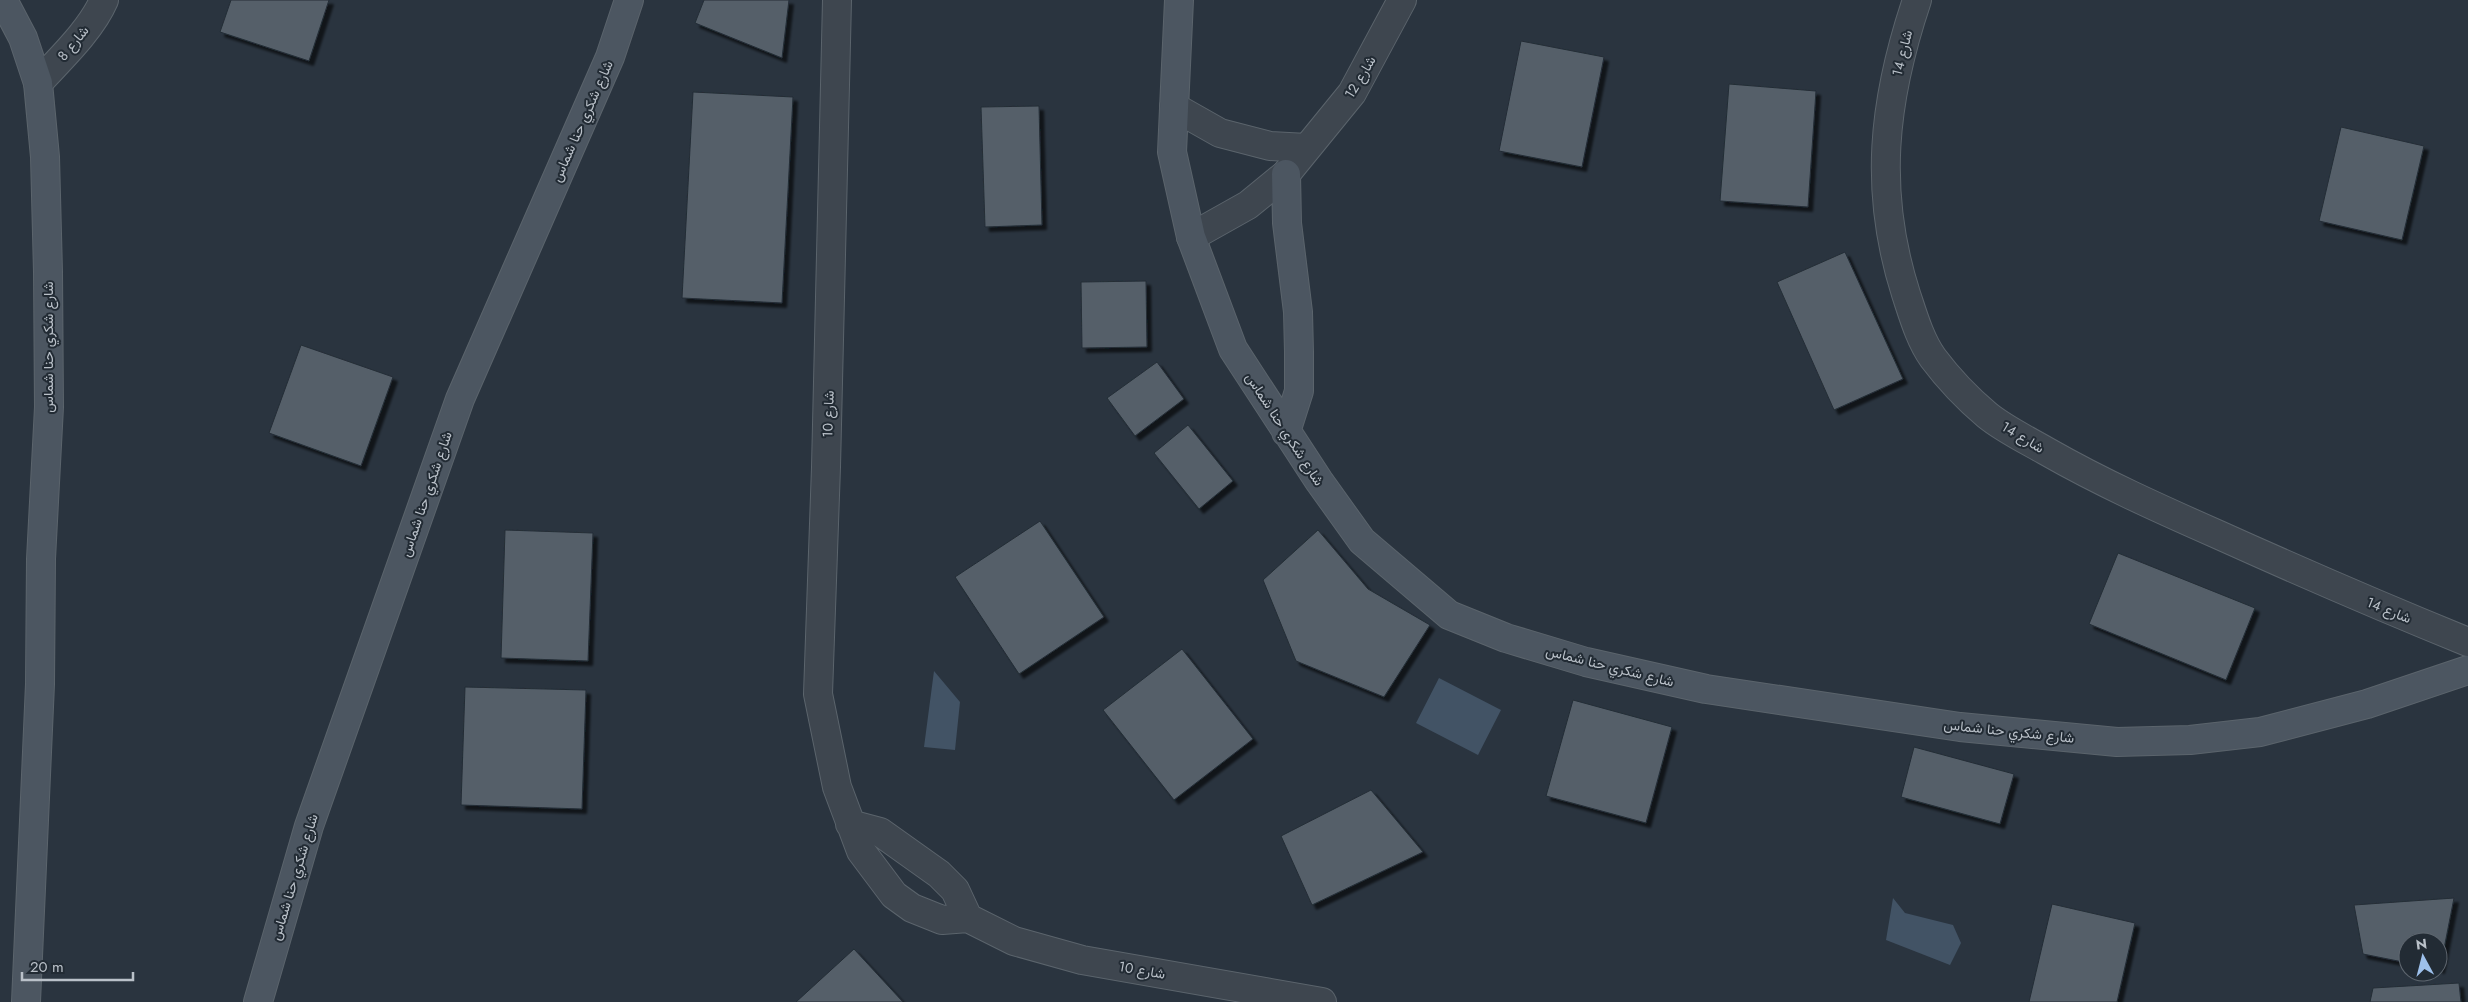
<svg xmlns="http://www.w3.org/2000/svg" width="2468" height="1002" viewBox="0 0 2468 1002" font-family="Jost,Vazirmatn,sans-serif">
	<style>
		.water { fill: #425365 }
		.building { fill: #545f69; stroke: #242d36; filter: url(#shadow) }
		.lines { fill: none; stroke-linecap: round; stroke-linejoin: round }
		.street-casing { stroke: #5b646c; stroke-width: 30 }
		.secondary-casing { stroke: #5b646c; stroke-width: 30 }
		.street { stroke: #3e464f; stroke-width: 28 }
		.secondary { stroke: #4c5661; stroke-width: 28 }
		.labels { text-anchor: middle; stroke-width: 4; stroke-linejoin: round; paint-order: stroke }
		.street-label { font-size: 14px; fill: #bac1c9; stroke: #222b34 }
	</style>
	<defs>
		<filter id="shadow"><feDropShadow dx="4.5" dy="4.5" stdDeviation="1" flood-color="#0009"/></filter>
	</defs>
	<rect width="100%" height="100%" fill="#2a343f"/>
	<!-- water -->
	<path class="water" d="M934,671l26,31 -5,48 -31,-3z
		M1439,678l62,32 -23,45 -62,-32z
		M1893,898l12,15 48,12 8,18 -11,22 -64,-25z"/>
	<!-- building -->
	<path class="building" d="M231,0h98l-20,61 -89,-29z
		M704,0h85l-7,58 -87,-35z
		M1521,41l83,16 -22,110 -83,-16z
		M1729,84l87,7 -8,116 -88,-6z
		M693,92l100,5 -11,206 -100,-5z
		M1039,106l3,119 -57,2 -4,-120z
		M2341,127l83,19 -22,94 -83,-19z
		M1845,252l58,127 -69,31 -57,-128z
		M1146,281l1,66 -65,1 -1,-66z
		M301,345l92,32 -32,89 -92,-33z
		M1157,362l27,37 -49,37 -28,-38z
		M1188,425l45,56 -34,28 -45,-56z
		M1040,521l64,96 -85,57 -64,-97z
		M505,530l88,3 -5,128 -87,-3z
		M1318,530l50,59 62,36 -46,72 -88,-36 -33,-81z
		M2118,553l137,55 -29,72 -137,-56z
		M1182,649l71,90 -79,61 -71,-90z
		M465,687l121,3 -4,119 -121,-4z
		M1573,700l99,27 -26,96 -100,-27z
		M1914,747l100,27 -14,50 -99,-27z
		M1371,790l52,62 -111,53 -31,-69z
		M2454,898l-14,71h-2v-27h-30v21l-45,-9 -9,-49z
		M2052,904l83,19 -18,79h-88z
		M854,949l49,53h-107z
		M2459,983l2,19h-91l3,-14z"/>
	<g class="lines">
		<defs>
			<path id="street" d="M837,0l-11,467 -8,227 19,93 24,64 33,44 18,13 30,12 26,-2 46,23 68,19 240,42
				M1917,0c-34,101 -44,191 -11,294 7,21 14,46 27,64 15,20 35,41 54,57 17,14 40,25 59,36 56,32 114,58 173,84 82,37 165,73 249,107
				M38,83c22,-24 53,-53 66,-83
				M1174,107l46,26 50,13 37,2
				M1191,237l57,-32 38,-31 66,-81 50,-93
				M850,824l30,8 59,42 16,16 13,28"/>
			<path id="secondary" d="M3,0l20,38 15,45 7,74 3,115 1,135 -8,152 -1,125 -14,318
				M1179,0l-7,152 19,85 42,112 86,132 43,60 87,74 57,23 80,24 120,27 254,38 157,15 73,-2 70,-8 107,-28 101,-34
				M1286,432l13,-41v-39l-1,-40 -11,-89 -1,-49
				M258,1002l51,-176 151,-427 150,-342 19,-57"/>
		</defs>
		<!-- street casing -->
		<use href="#street" class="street-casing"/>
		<!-- secondary casing -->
		<use href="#secondary" class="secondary-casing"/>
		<!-- street -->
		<use href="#street" class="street"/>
		<!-- secondary -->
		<use href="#secondary" class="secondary"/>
	</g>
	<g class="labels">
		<!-- street labels -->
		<g class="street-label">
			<text transform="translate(73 43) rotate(-51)" y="5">شارع 8</text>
			<text transform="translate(1902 53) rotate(-76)" y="5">شارع 14</text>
			<text transform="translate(1360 77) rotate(-59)" y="5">شارع 12</text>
			<text transform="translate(582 121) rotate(-66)" y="5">شارع شكري حنا شماس</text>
			<text transform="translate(48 347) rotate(-90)" y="5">شارع شكري حنا شماس</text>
			<text transform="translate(828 414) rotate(-88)" y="5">شارع 10</text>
			<text transform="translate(1285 429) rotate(57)" y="5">شارع شكري حنا شماس</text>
			<text transform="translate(2023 437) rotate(31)" y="5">شارع 14</text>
			<text transform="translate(426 494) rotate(-71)" y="5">شارع شكري حنا شماس</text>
			<text transform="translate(2389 610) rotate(22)" y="5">شارع 14</text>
			<text transform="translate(1610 666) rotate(14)" y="5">شارع شكري حنا شماس</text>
			<text transform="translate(2009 731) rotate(6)" y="5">شارع شكري حنا شماس</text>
			<text transform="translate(294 877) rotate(-73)" y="5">شارع شكري حنا شماس</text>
			<text transform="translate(1142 970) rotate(10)" y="5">شارع 10</text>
		</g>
	</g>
	<!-- north arrow -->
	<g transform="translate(2423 957) rotate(353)"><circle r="24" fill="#222b34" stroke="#5f6770"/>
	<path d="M0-4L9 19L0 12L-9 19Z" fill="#9dc0eb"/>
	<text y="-8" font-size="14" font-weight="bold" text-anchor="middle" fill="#bac1c9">N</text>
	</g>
	<!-- scale -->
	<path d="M22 972v8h111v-8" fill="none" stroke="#bac1c9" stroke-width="2.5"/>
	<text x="30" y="972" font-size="15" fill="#bac1c9" stroke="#222b34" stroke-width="4" paint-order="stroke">20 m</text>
</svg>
